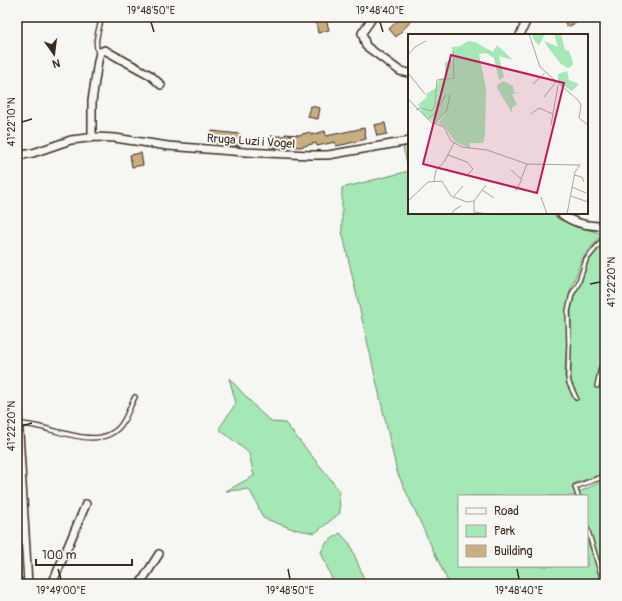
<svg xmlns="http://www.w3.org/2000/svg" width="622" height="601" viewBox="0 0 622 601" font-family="Pangolin,sans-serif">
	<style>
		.green { fill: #a4e9b5; stroke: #708a6a; fill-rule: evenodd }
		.building { fill: #c9af80; stroke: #3b2a1e }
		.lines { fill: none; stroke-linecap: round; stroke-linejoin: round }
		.service-casing { stroke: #3b2a1e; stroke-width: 6 }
		.minor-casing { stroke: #3b2a1e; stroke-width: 10 }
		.service { stroke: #f6f6f2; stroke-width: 3.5 }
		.minor { stroke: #f6f6f2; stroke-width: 7 }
		.ticks { fill: none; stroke: #3b2a1e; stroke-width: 1.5 }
		.labels { text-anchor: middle; stroke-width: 4; stroke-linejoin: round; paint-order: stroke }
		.street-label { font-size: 12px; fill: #3b2a1e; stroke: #f6f6f2 }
		.inset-road { fill: none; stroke: #aba49d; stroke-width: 1 }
		.view { fill: #c2185b; fill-opacity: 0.15; stroke: #c2185b; stroke-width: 2 }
		.inset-edge { fill: none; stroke: #3b2a1e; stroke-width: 2 }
		.neatline { fill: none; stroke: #3b2a1e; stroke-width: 1.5 }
		.ticks-label { font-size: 10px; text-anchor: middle; fill: #3b2a1e }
	</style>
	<rect width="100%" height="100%" fill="#f6f6f2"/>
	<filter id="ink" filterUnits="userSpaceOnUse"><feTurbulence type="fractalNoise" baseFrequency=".025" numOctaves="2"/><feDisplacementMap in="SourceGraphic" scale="8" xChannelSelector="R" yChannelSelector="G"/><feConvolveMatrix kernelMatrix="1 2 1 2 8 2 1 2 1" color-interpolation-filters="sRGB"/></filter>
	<g filter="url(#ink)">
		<!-- green -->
		<path class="green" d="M409,145v68h144l5,6 44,15 -20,25 -12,32 -3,41 -2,45 8,11 -2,-8v-69l3,-15 7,-13 4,-14 4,-11 16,-18v233l-32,11 4,9 28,-13v104h-156l-52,-112 -55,-241v-43l67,-17 -6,-24zM459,496h128v70h-128z
			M229,378l31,34 12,10 13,1 44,54 10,14 1,22 -25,20 -22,-4 -30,-11 -7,-16 -7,-13 -23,2 28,-15 -5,-23 -30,-24 17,-26z
			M340,533l10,11 16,40h-32l-13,-32 5,-9z"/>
		<!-- building -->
		<path class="building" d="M401,17h14l-19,20 -7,-8z
			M563,17h12l3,5 -11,5z
			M326,19l3,11 -11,3 -2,-12z
			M311,106l9,2 -2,11 -10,-2z
			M385,123l2,11 -10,2 -3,-11z
			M364,128l2,11 -20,5 -10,2 -1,-4 -18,4 -1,-3 -16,4 -18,-1 -1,2 -11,-1 1,-11h14v-2l14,1 11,-3 1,3 14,-4 1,5z
			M212,131l28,3v12l-30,-4z
			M141,153l2,12 -11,2 -2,-12z"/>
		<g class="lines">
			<defs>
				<path id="service" d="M99,55c-6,-12 0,-26 3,-38
					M597,386l4,-18 4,-5
					M576,398l-7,-15 -1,-6 1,-32 -1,-34 4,-17 6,-10 8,-24 19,-23
					M19,424c29,-1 79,31 102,1 6,-8 9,-19 14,-28
					M578,496l-3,-9 30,-11
					M587,528l17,56"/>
				<path id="minor" d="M373,17l-11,16 4,13 34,25 9,2
					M520,35l8,-18
					M92,137v-36l6,-40 2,-9 5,-2 3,2 42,23 11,10
					M17,156l16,-3 38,-13 25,-3 19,1 53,8 77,6 66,3h17l81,-14
					M560,213c14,11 28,13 45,13
					M17,399l11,185
					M17,581l6,3
					M52,584l34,-80
					M140,584l19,-30"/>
			</defs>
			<!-- service casing -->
			<use href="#service" class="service-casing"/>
			<!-- minor casing -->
			<use href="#minor" class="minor-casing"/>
			<!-- service -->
			<use href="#service" class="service"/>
			<!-- minor -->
			<use href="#minor" class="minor"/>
		</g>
	</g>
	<!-- ticks -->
	<path class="ticks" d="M151,22l3,10M380,22l3,10M22,122l10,-3M590,284l10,-2M22,426l10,-3M58,569l3,10M288,569l2,10M517,569l2,10"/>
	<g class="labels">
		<!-- street labels -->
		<g class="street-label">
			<text transform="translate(251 141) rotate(4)" y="4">Rruga Luzi i Vogel</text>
		</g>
	</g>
	<!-- overview -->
	<g transform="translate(408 34)">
		<rect width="180" height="180" fill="#f6f6f2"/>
		<path d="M124,0h13l-6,11 -5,-5zM146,0h7l4,16 4,1 4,11 -1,4 -4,2 -7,-4 -14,-18 -3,-5 14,6zM60,7l7,1 18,10 4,-7 16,15 -14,-4 5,21 -5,3 -5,-22 -8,-5 -7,1 7,35 -1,46 -2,8h-13v5l-15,-6 -10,-15 -7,-4 9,-11 -12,11 -15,-11 2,-3 -4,-4 9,-8 -1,-3 10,-6 4,-10 6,1 8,-2 -9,1v-16l8,-2 -1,-13 8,-1zM159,37l2,9 10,4 -7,7 -14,-9v-8zM96,47l9,5 1,6 4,1 -6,1 5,10 -5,4v5l-15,-25 1,-4z" fill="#a4e9b5"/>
		<path class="inset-road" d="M121,0l11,33 38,33 3,5 -2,13 9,7M0,21l7,-8 11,-6M0,39l17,21M125,50l12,-11M136,63l12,-15M0,65l23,23 13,5 7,14 11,6 25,3 40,14 53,1 -5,7 -8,42M8,76l4,-2 12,3 3,-6 2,-25 17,-2 -1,-27M123,80l8,-6 14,6M20,85l6,-5 12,-19M28,89l11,-13 3,-16M143,91l7,-40M40,121l19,7 6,7 -5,5M103,136l10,9 6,-15M166,141l8,2 2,5M26,147l2,-11 8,-8 10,-19M164,153l14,6M74,156l12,8M108,157l6,-12M46,162l9,-10M163,162l17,6M133,163l6,17M0,167l20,-19 14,-1 9,15 16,6 7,-1v11l14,2M66,167l12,-16M44,180l2,-4 7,-4"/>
		<path class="view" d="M43,21l113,28 -27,110 -114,-29z"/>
		<rect width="180" height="180" class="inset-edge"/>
	</g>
	<!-- margin -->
	<rect width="622" height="601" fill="none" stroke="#f6f6f2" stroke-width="44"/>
	<!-- legend -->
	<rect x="458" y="495" width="130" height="72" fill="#f6f6f2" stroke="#aba49d"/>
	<rect x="466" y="508" width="20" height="6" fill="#f6f6f2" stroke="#aba49d"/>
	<text x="494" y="515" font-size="12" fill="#3b2a1e">Road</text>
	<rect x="466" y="525" width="20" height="12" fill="#a4e9b5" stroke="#aba49d"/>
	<text x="494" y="535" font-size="12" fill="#3b2a1e">Park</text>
	<rect x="466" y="545" width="20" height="12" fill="#c9af80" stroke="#aba49d"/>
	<text x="494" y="555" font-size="12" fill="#3b2a1e">Building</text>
	<!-- north arrow -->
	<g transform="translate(54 54) rotate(166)" stroke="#f6f6f2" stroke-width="3" paint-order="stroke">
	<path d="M0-3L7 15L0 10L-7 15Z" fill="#3b2a1e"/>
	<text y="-6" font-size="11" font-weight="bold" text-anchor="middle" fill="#3b2a1e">N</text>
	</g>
	<!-- scale -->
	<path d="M36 559v6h96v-6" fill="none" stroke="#3b2a1e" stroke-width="2"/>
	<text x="42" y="559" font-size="12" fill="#3b2a1e" stroke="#f6f6f2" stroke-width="3" paint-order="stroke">100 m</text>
	<rect x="22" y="22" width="578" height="557" class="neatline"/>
	<g class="ticks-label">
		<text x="151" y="14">19°48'50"E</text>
		<text x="380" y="14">19°48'40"E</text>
		<text transform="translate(11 122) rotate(-90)" y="4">41°22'10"N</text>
		<text transform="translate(611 282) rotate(-90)" y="4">41°22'20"N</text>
		<text transform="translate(11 426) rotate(-90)" y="4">41°22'20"N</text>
		<text x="61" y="594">19°49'00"E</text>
		<text x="290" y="594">19°48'50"E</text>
		<text x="519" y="594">19°48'40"E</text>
	</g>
</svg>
